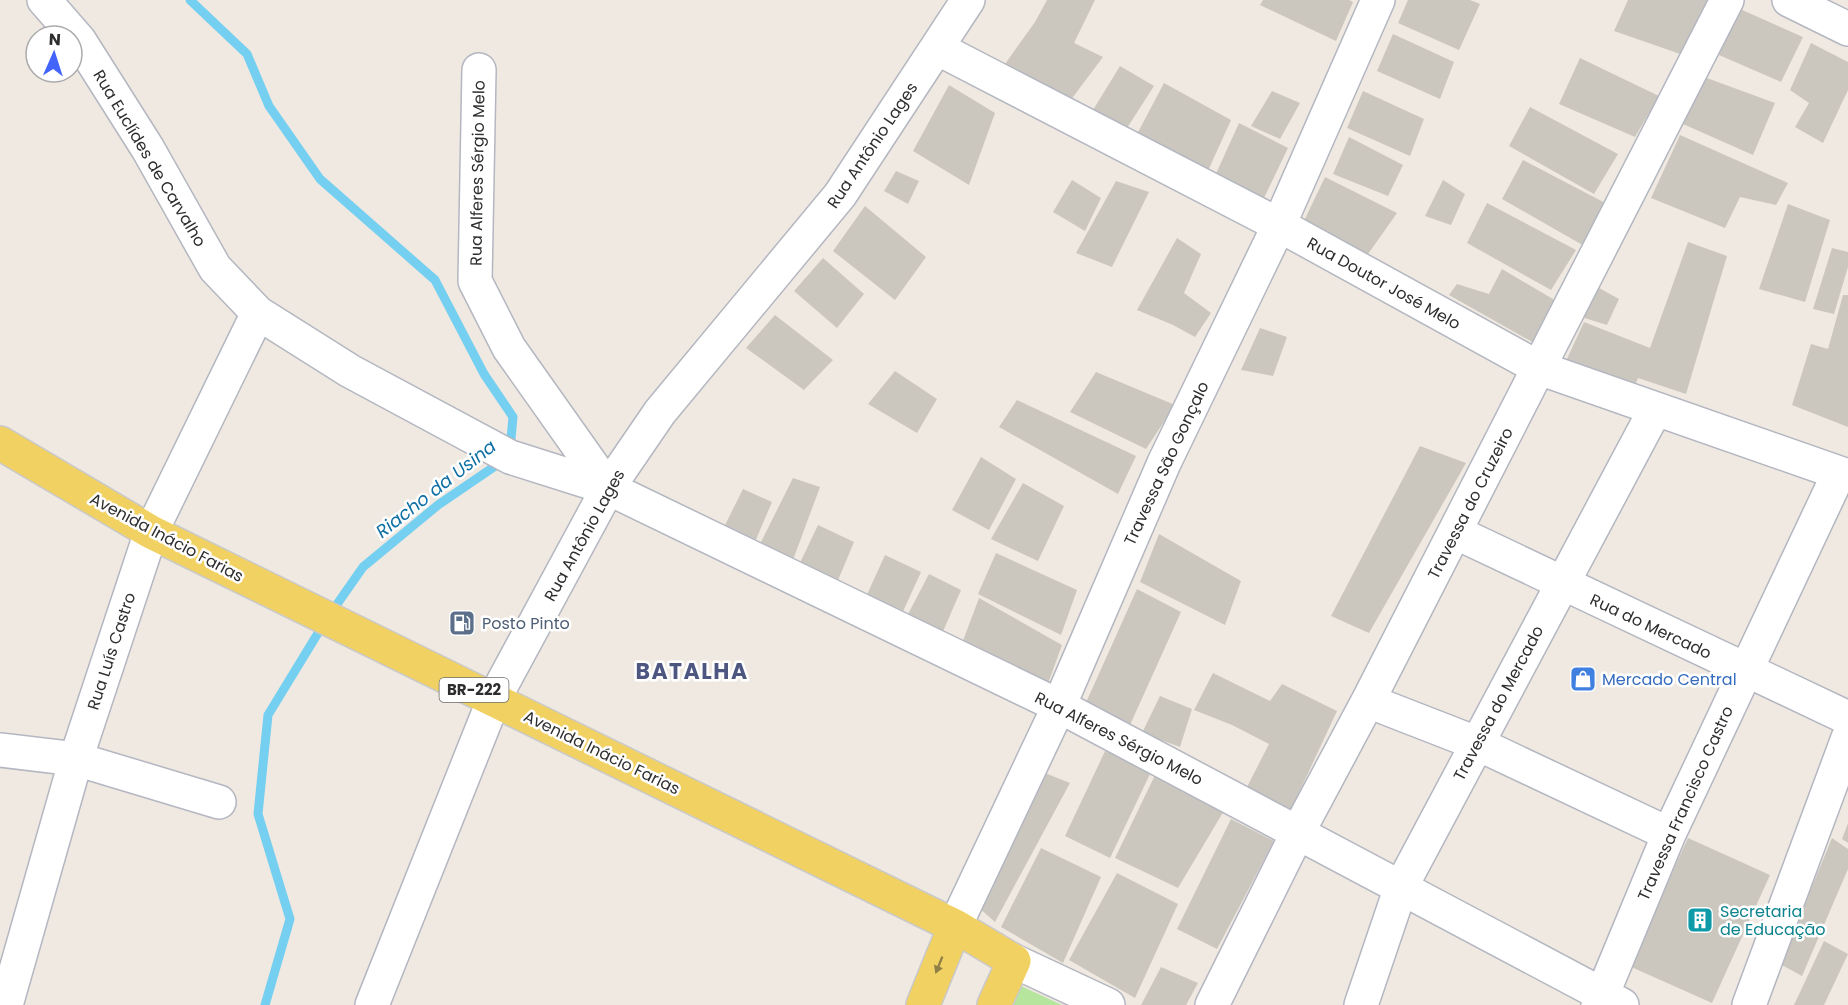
<svg xmlns="http://www.w3.org/2000/svg" width="1848" height="1005" viewBox="0 0 1848 1005" font-family="Poppins,sans-serif">
	<style>
		.green { fill: #b6e59e }
		.lines { fill: none; stroke-linecap: round; stroke-linejoin: round }
		.stream { stroke: #75cff0; stroke-width: 9 }
		.building { fill: #cbc7bf }
		.minor-casing { stroke: #b4b7c1; stroke-width: 36 }
		.major-casing { stroke: #c9c9c9; stroke-width: 36 }
		.minor { stroke: #fff; stroke-width: 33 }
		.major { stroke: #f2d163; stroke-width: 33 }
		.oneway { fill: #908048 }
		.labels { text-anchor: middle; stroke-width: 5; stroke-linejoin: round; paint-order: stroke }
		.shield { fill: #fff; stroke: #6d6d6d; stroke-width: 1.5 }
		.shield-label { font-size: 15px; font-weight: bold; fill: #2e2e2e }
		.street-label { font-size: 16px; fill: #2e2e2e; stroke: #fff }
		.service-label { font-size: 16px; fill: #4e5e75; stroke: #fff; text-anchor: start }
		.shop-label { font-size: 16px; fill: #366cbe; stroke: #fff; text-anchor: start }
		.culture-label { font-size: 16px; fill: #0d838f; stroke: #fff; text-anchor: start }
		.water-label { font-size: 18px; font-style: italic; fill: #0d6fa3; stroke: #fff }
		.district-label { font-size: 22px; font-weight: bold; letter-spacing: 1.5px; fill: #4d5680; stroke: #fff }
	</style>
	<rect width="100%" height="100%" fill="#efe9e1"/>
	<!-- green -->
	<path class="green" d="M1021,986l41,19h-50z"/>
	<g class="lines">
		<!-- stream -->
		<path class="stream" d="M190,0l57,54 22,52 51,73 115,101 49,94 29,43 -3,32
			M265,1005l25,-86 -32,-105 10,-99 58,-95 37,-53 75,-62 66,-45"/>
	</g>
	<!-- building -->
	<path class="building" d="M1047,0h48l-21,43 29,14 -33,44 -65,-37 30,-42z
		M1263,0h86l4,2 -17,39 -76,-36z
		M1408,0h62l10,4 -21,46 -61,-27z
		M1628,0h82l-24,56 -72,-25z
		M1740,9l63,28 -22,45 -62,-27z
		M1393,34l61,28 -14,37 -63,-28z
		M1811,43l37,19v28l-25,53 -28,-16 14,-24 -19,-13z
		M1580,58l79,38 -24,41 -76,-33z
		M1120,66l34,20 -27,42 -34,-18z
		M1704,77l71,26 -22,52 -70,-31z
		M1164,83l67,37 -24,53 -71,-37z
		M949,85l46,28 -26,72 -56,-34z
		M1272,91l28,12 -20,36 -29,-13z
		M1363,91l61,28 -14,37 -63,-28z
		M1530,107l88,47 -24,40 -85,-48z
		M1239,123l49,25 -26,54 -48,-24z
		M1680,135l108,48 -12,22 -36,-8 -15,31 -74,-30z
		M1349,137l54,28 -15,31 -55,-22z
		M1523,160l88,46 -25,41 -84,-48z
		M896,171l23,10 -11,23 -24,-13z
		M1325,177l72,36 -31,44 -63,-34z
		M1072,180l29,18 -16,33 -32,-19z
		M1443,180l22,14 -14,31 -26,-9z
		M1116,181l33,11 -37,75 -36,-14z
		M1487,203l89,47 -25,40 -84,-47z
		M1788,204l42,16 -25,82 -46,-13z
		M865,206l61,51 -31,43 -62,-49z
		M1177,238l24,16 -17,39 27,20 -16,24 -22,-12 -36,-15z
		M1688,242l39,14 -41,138 -48,-16 -3,8 -69,-25 18,-39 66,26z
		M1832,248l16,4v15l-14,47 -21,-5z
		M823,258l41,36 -27,34 -43,-37z
		M1502,269l56,33 -24,41 -85,-48 8,-11 32,10z
		M1592,284l27,15 -12,26 -29,-9z
		M1843,295h5v132l-56,-22 19,-61 17,5z
		M775,315l58,45 -29,30 -58,-42z
		M1260,328l27,9 -14,39 -32,-6z
		M895,371l42,28 -20,34 -49,-29z
		M1096,372l79,33 -29,44 -76,-37z
		M1017,400l119,56 -18,38 -119,-67z
		M1420,446l46,17 -97,170 -38,-17z
		M981,457l35,22 -27,51 -37,-20z
		M793,478l27,9 -27,73 -34,-14z
		M1023,483l41,23 -26,55 -47,-22z
		M743,489l29,13 -17,40 -32,-13z
		M818,525l36,17 -18,43 -38,-18z
		M1159,534l82,47 -16,44 -85,-43z
		M996,553l81,37 -16,45 -83,-41z
		M885,555l36,17 -21,46 -35,-19z
		M929,574l32,16 -20,46 -35,-18z
		M1137,589l44,23 -51,113 -46,-18z
		M979,598l83,47 -16,44 -85,-43z
		M1213,673l57,28 12,-17 55,27 -48,103 -43,-25 23,-45 -37,-19 -38,-15z
		M1160,696l32,13 -12,38 -38,-14z
		M1106,749l44,25 -40,84 -45,-22z
		M1157,771l68,38 -47,79 -63,-30z
		M1045,773l25,10 -75,139 -17,-15z
		M1231,819l43,22 -57,108 -40,-20z
		M1848,823v20l-6,-4z
		M1688,838l82,37 -58,128 -83,-37z
		M1832,838l16,11v20l-46,107 -22,-12z
		M1041,848l60,29 -38,86 -62,-36z
		M1117,873l61,31 -43,94 -66,-38z
		M1824,941l24,13 -24,51h-30z
		M1161,967l37,16 -12,22h-45z"/>
	<g class="lines">
		<defs>
			<path id="minor" d="M44,0l35,40 69,109 67,119 43,45 92,58 160,86 98,31 451,218 563,299
				M1789,0l59,29
				M937,48l342,177 260,143 309,108
				M479,70l-4,211 34,67 99,140
				M1455,532l393,186
				M1368,701l108,42 193,91
				M0,750l76,9 143,43
				M955,926l104,-220 105,-243 115,-238 99,-225
				M1014,961l94,44
				M6,1005l70,-246 75,-227 107,-219
				M372,1005l122,-306 114,-211 52,-76 180,-217 128,-195
				M1212,1005l86,-173 70,-131 359,-701
				M1361,1005l40,-118 254,-477
				M1598,1005l71,-171 170,-361
				M1749,1005l99,-267"/>
			<path id="major" d="M0,443l151,89 804,394 59,35 -20,44
				M923,1005l32,-79"/>
		</defs>
		<!-- minor casing -->
		<use href="#minor" class="minor-casing"/>
		<!-- major casing -->
		<use href="#major" class="major-casing"/>
		<!-- minor -->
		<use href="#minor" class="minor"/>
		<!-- major -->
		<use href="#major" class="major"/>
	</g>
	<!-- one-way arrows -->
	<defs><path id="oneway-solid" d="M-6-.8H1V-3.2L6.5 0L1 3.2V.8H-6Z" transform="scale(1.5)"/></defs>
	<use class="oneway" href="#oneway-solid" transform="translate(939 965) rotate(112)"/>
	<!-- icons -->
	<defs>
		<symbol id="fuel-square" viewBox="-11 -11 22 22"><rect x="-9" y="-9" width="18" height="18" rx="4" fill="#5c6f8a" stroke="#fff"/><path d="M-5.5-6h7V0h2V4h1.3V-2.5L3-4.5l.8-.8L6-3V5H2.5V1h-1V6h-7ZM-4.2-4.7v3.2H.2V-4.7Z" fill="#fff"/></symbol>
		<symbol id="shop-square" viewBox="-11 -11 22 22"><rect x="-9" y="-9" width="18" height="18" rx="4" fill="#3f7fe0" stroke="#fff"/><path d="M-5-2.5h2.3a2.7 3.5 0 0 1 5.4 0H5L5.5 6h-11ZM-1.5-2.5h3a1.5 2.3 0 0 0-3 0Z" fill="#fff"/></symbol>
		<symbol id="building-square" viewBox="-11 -11 22 22"><rect x="-9" y="-9" width="18" height="18" rx="4" fill="#0f9aa8" stroke="#fff"/><path d="M-4-6H4V6H1V3H-1V6H-4ZM-2.5-4.3h1.7v1.8h-1.7ZM.8-4.3h1.7v1.8H.8ZM-2.5-1h1.7V.8h-1.7ZM.8-1h1.7V.8H.8Z" fill="#fff"/></symbol>
	</defs>
	<g fill-rule="evenodd">
		<use href="#fuel-square" x="447" y="608" width="30" height="30"/>
		<use href="#shop-square" x="1568" y="664" width="30" height="30"/>
		<use href="#building-square" x="1685" y="905" width="30" height="30"/>
	</g>
	<g class="labels">
		<!-- shield labels -->
		<rect class="shield" x="439.5" y="678" width="69" height="24" rx="4.5"/>
		<g class="shield-label">
			<text x="474" y="695">BR-222</text>
		</g>
		<!-- street labels -->
		<g class="street-label">
			<text transform="translate(872 145) rotate(-56)" y="6">Rua Antônio Lages</text>
			<text transform="translate(150 158) rotate(59)" y="6">Rua Euclídes de Carvalho</text>
			<text transform="translate(477 173) rotate(-89)" y="6">Rua Alferes Sérgio Melo</text>
			<text transform="translate(1384 283) rotate(29)" y="6">Rua Doutor José Melo</text>
			<text transform="translate(1166 463) rotate(-65)" y="6">Travessa São Gonçalo</text>
			<text transform="translate(1470 503) rotate(-63)" y="6">Travessa do Cruzeiro</text>
			<text transform="translate(584 535) rotate(-61)" y="6">Rua Antônio Lages</text>
			<text transform="translate(167 537) rotate(28)" y="6">Avenida Inácio Farias</text>
			<text transform="translate(1651 626) rotate(25)" y="6">Rua do Mercado</text>
			<text transform="translate(111 651) rotate(-72)" y="6">Rua Luís Castro</text>
			<text transform="translate(1498 703) rotate(-62)" y="6">Travessa do Mercado</text>
			<text transform="translate(1119 738) rotate(27)" y="6">Rua Alferes Sérgio Melo</text>
			<text transform="translate(602 752) rotate(26)" y="6">Avenida Inácio Farias</text>
			<text transform="translate(1685 803) rotate(-66)" y="6">Travessa Francisco Castro</text>
		</g>
		<!-- service labels -->
		<g class="service-label">
			<text x="482" y="629">Posto Pinto</text>
		</g>
		<!-- shop labels -->
		<g class="shop-label">
			<text x="1602" y="685">Mercado Central</text>
		</g>
		<!-- culture labels -->
		<g class="culture-label">
			<text x="1720" y="917">Secretaria<tspan x="1720" dy="18">de Educação</tspan></text>
		</g>
		<!-- water labels -->
		<g class="water-label">
			<text transform="translate(436 489) rotate(-38)" y="6">Riacho da Usina</text>
		</g>
		<!-- district labels -->
		<g class="district-label">
			<text x="692" y="679">BATALHA</text>
		</g>
	</g>
	<!-- north arrow -->
	<g transform="translate(54 54) rotate(3)"><circle r="28" fill="#ffffff" stroke="#ababab" stroke-width="1.5"/>
	<path d="M0-4.5L10 22L0 15L-10 22Z" fill="#4264fb"/>
	<text y="-9" font-size="16" font-weight="bold" text-anchor="middle" fill="#2e2e2e">N</text>
	</g>
</svg>
